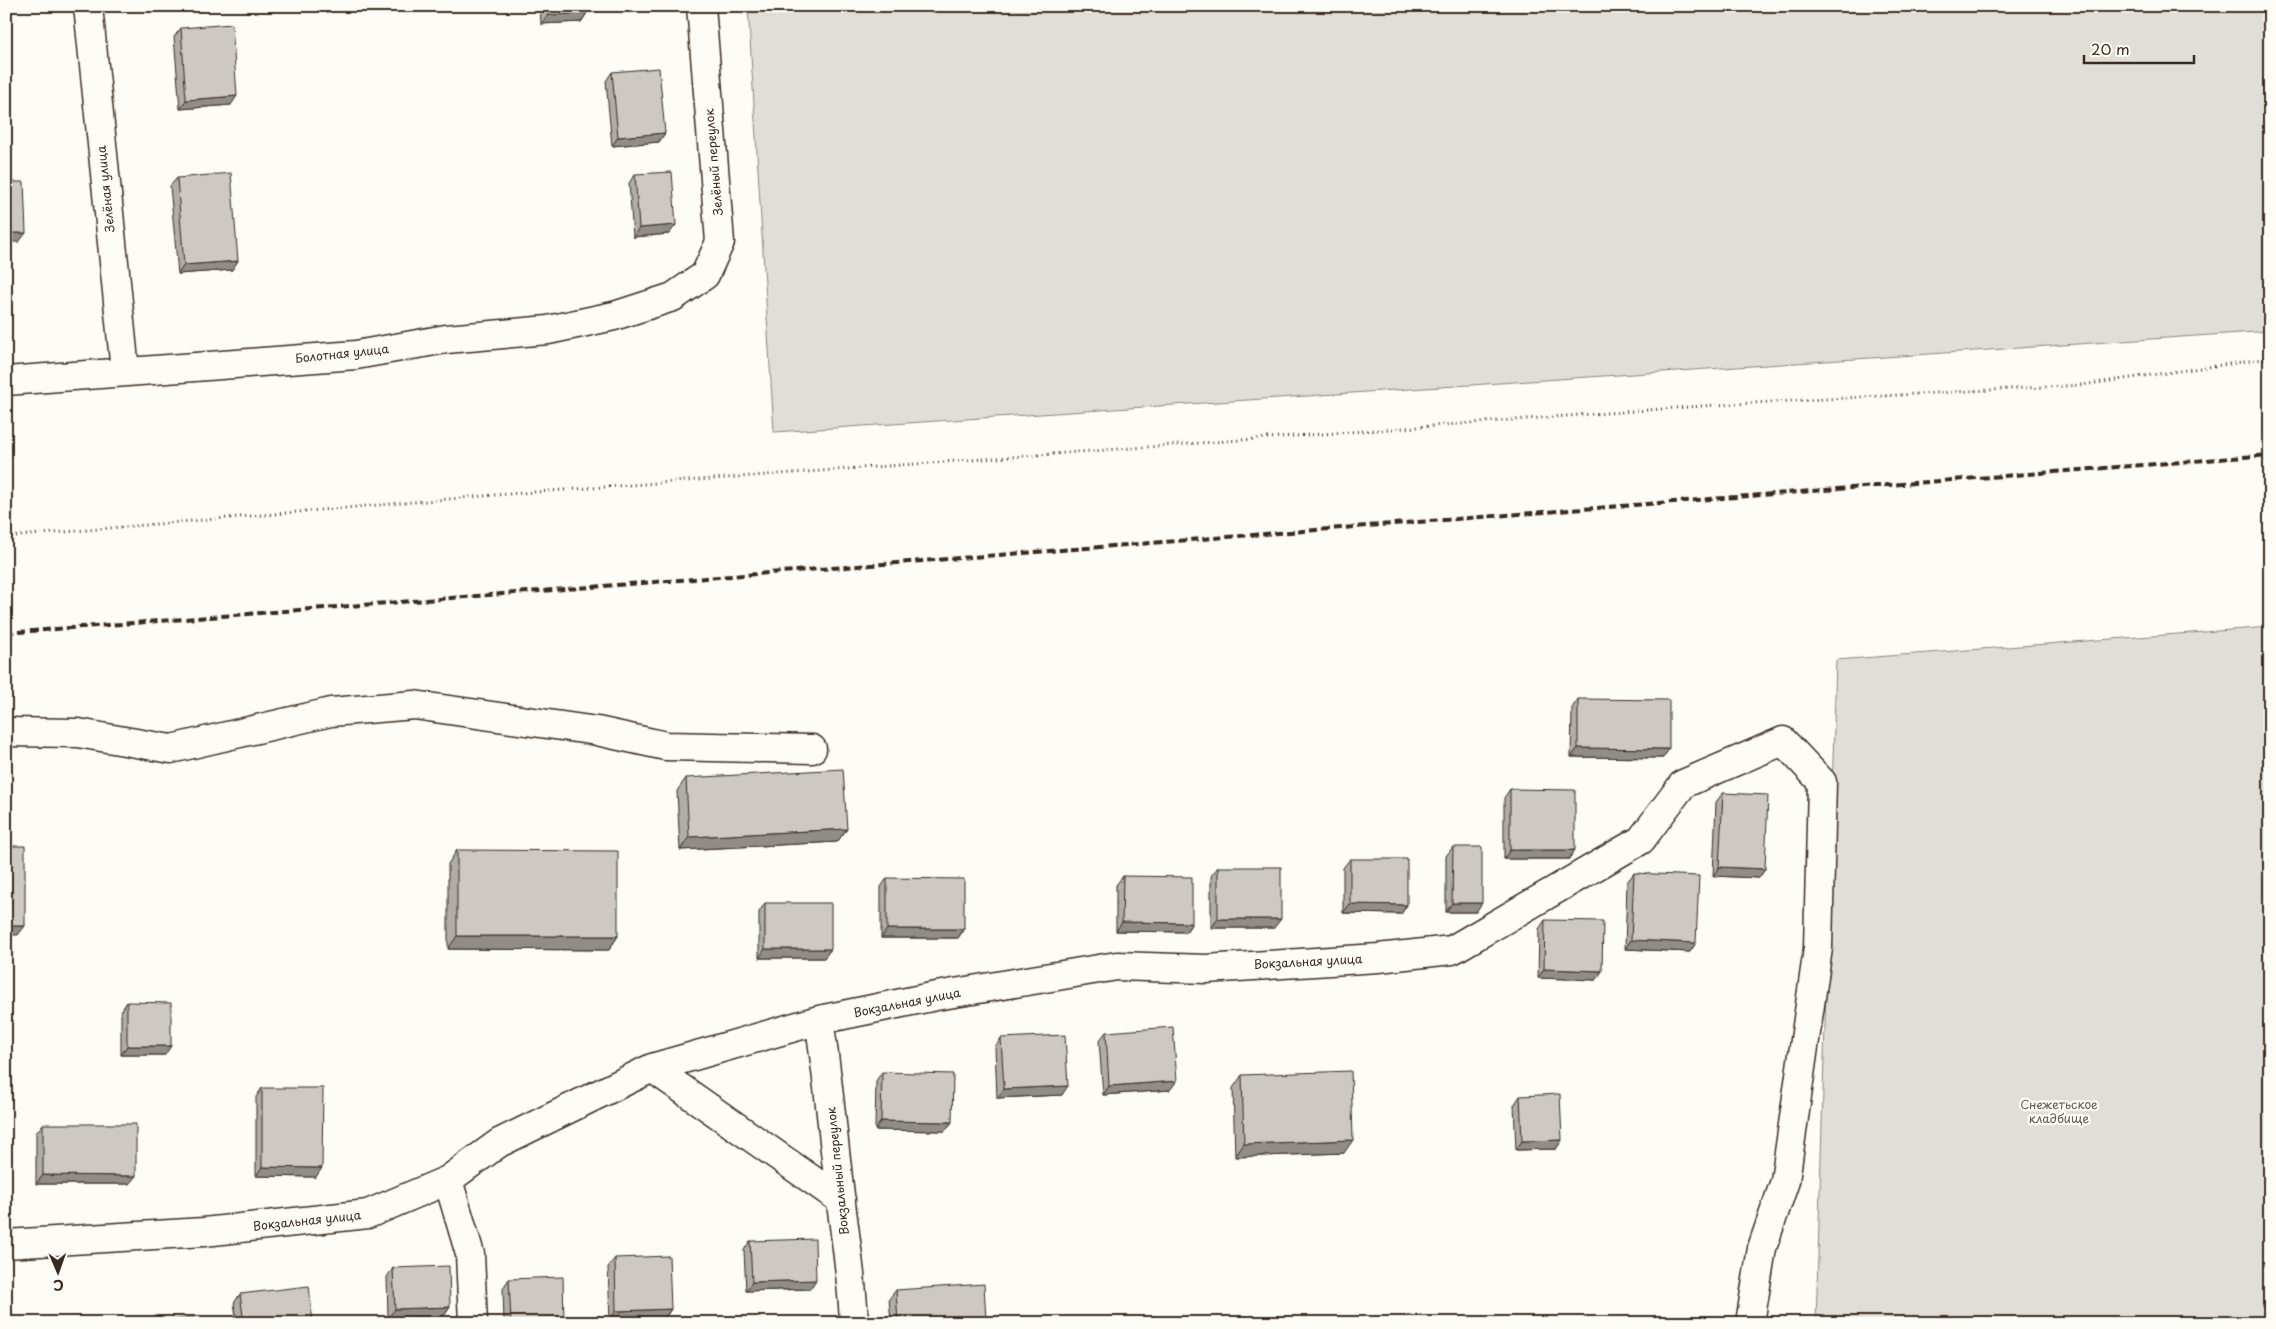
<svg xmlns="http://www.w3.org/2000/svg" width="2276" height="1329" viewBox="0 0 2276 1329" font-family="'Playpen Sans',sans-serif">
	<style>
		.green { fill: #e1ded7; stroke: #8e847a }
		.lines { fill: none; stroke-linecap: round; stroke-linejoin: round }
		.minor-casing { stroke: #3b2a1e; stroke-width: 31 }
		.path { stroke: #3b2a1e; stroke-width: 3; stroke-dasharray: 1 4; stroke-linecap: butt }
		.minor { stroke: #fdfcf7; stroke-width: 28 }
		.rail { stroke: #3b2a1e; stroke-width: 4; stroke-dasharray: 8 4; stroke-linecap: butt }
		.wall { fill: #b0aca7; stroke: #3b2a1e }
		.shaded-wall { fill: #908c88; stroke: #3b2a1e }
		.building { fill: #cdc8c2; stroke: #3b2a1e }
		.labels { text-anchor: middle; stroke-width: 4.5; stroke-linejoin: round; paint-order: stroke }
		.street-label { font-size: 12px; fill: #3b2a1e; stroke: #fdfcf7 }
		.park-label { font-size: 12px; fill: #64574c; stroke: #fdfcf7 }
	</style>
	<rect width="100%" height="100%" fill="#fdfcf7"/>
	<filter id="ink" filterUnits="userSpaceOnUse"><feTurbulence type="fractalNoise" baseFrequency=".02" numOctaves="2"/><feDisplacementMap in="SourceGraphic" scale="10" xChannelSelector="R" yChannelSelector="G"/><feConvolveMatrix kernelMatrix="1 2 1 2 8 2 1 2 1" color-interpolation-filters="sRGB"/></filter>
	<g filter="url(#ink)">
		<!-- green -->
		<path class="green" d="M748,6h1522v325l-1496,101z
			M2270,627v696h-454l20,-663z"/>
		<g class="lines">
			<defs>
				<path id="minor" d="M88,6l37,365
					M6,381l350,-26 90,-16 102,-9 66,-14 59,-19 32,-22 15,-33 -19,-236
					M6,732l72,1 93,16 160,-37 83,-7 183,26 69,15 146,3
					M819,1020c8,49 12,98 18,148 5,52 15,103 17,155
					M652,1068l189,132
					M448,1180l22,74 3,69
					M6,1244l198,-12 164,-18 80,-34 51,-37 153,-75 167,-48 117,-24 181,-30 89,3 172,-11 74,-8 189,-110 42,-56 100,-43 39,41 -4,166 -33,233 -23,67 -12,75"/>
			</defs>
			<!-- minor casing -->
			<use href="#minor" class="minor-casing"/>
			<!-- path -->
			<path class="path" d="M6,537l489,-42 1221,-90 366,-20 188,-27"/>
			<!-- minor -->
			<use href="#minor" class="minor"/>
			<!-- rail -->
			<path class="rail" d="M6,633l2264,-178"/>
		</g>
		<!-- wall -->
		<path class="wall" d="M540,6h47v7l-6,9 -40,2z
			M181,28l50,77 -51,4 -6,-72z
			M612,72l53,61 -6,9 -47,4 -6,-65z
			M635,174l34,60 -36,3 -4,-54z
			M177,178l55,92 -54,4 -8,-88z
			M1578,699l85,59 -92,-1 1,-49z
			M686,778l161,51 -10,13 -157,8 -3,-59z
			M1510,789l59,70h-65v-61z
			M1723,793l42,76 -6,9 -46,-2 3,-74z
			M1453,847l23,65h-30v-56z
			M457,850l161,86 -9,14 -161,-1v-85z
			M1350,859l57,46 -6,9 -58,-1v-45z
			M1218,867l56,61h-63v-52z
			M1634,873l56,79 -65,-3 2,-67z
			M1123,876l69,47 -6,9 -70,-1v-46z
			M887,878l77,51 -6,9h-77v-51z
			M765,903l66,46 -7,9h-65v-46z
			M1545,920l57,51 -6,9 -58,-2 1,-49z
			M127,1002l38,53h-44v-44z
			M1106,1032l64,58 -67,5 -4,-54z
			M1001,1038l61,57 -65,3 -2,-51z
			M882,1072l70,50 -7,9 -70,-1 1,-49z
			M1242,1075l102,78 -109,4 -2,-69z
			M262,1088l54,89 -60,-1v-79z
			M1520,1096l42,44 -6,9 -40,1 -2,-45z
			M43,1124l86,60h-93v-51z
			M750,1241l60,48 -64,2 -2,-41z
			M615,1258l56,51 -6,9 -55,2 -2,-53z
			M393,1268l57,39 -6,9 -56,2 -1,-41z
			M509,1279l55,44h-60l-1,-35z
			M896,1290l90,30 -2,3h-93l-2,-24z
			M240,1294l73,29h-76l-3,-20z"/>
		<!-- shaded-wall -->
		<path class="shaded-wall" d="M587,13l-6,9 -40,2 7,-9z
			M6,92h6l-6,8z
			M237,96l-6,9 -51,4 6,-9z
			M665,133l-6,9 -47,4 6,-9z
			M676,225l-7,9 -36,3 6,-9z
			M6,233h20l-7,9h-13z
			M238,261l-6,9 -54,4 6,-9z
			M1578,748l91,1 -6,9 -92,-1z
			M847,829l-10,13 -157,8 9,-13z
			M1510,850h65l-6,9h-65z
			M1719,867l46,2 -6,9 -46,-2z
			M1452,903h30l-6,9h-30z
			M1350,904l57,1 -6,9 -58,-1z
			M1218,919h63l-7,9h-63z
			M1122,922l70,1 -6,9 -70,-1z
			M6,926h19l-7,9h-12z
			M887,929h77l-6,9h-77z
			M457,936h161l-9,14 -161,-1z
			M1631,940l65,3 -6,9 -65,-3z
			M765,949h66l-7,9h-65z
			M1544,969l58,2 -6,9 -58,-2z
			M127,1046h44l-6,9h-44z
			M1177,1081l-7,9 -67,5 6,-9z
			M1068,1086l-6,9 -65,3 7,-9z
			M881,1121l71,1 -7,9 -70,-1z
			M1353,1140l-9,13 -109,4 9,-13z
			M1562,1140l-6,9 -40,1 6,-9z
			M262,1167l60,1 -6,9 -60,-1z
			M43,1175l93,1 -7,8h-93z
			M816,1280l-6,9 -64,2 6,-9z
			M450,1307l-6,9 -56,2 7,-9z
			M671,1309l-6,9 -55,2 6,-9z
			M986,1320l-2,3h-35z"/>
		<!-- building -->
		<path class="building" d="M547,6h40v7l-39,2z
			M232,24l5,72 -51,4 -5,-72z
			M6,35l6,57h-6z
			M659,68l6,65 -47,4 -6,-65z
			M672,172l4,53 -37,3 -4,-54z
			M231,173l7,88 -54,4 -7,-87z
			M6,182h18l2,51h-20z
			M1578,699l91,1v49l-91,-1z
			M843,769l4,60 -158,8 -3,-59z
			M1510,789l65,1v60h-65z
			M1723,793l45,2 -3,74 -46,-2z
			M6,846h19v80h-19z
			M1453,847h29v56h-30z
			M457,850l161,1v85h-161z
			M1350,859h57v46l-57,-1z
			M1218,867h63v52h-63z
			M1634,873l65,3 -3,67 -65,-3z
			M1123,876l69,1v46l-70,-1z
			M887,878l77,1v50h-77z
			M765,903h66v46h-66z
			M1545,920l58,1 -1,50 -58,-2z
			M127,1002l44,1v43h-44z
			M1173,1027l4,54 -68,5 -3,-54z
			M1065,1035l3,51 -64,3 -3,-51z
			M1351,1071l2,69 -109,4 -2,-69z
			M882,1072l71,2 -1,48 -71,-1z
			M262,1088h61l-1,80 -60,-1z
			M1560,1094l2,46 -40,1 -2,-45z
			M43,1124h93v52l-93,-1z
			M815,1239l1,41 -64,2 -2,-41z
			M669,1256l2,53 -55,2 -1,-53z
			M449,1266l1,41 -55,2 -2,-41z
			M563,1277l1,45 -53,1 -2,-44z
			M984,1284l2,36 -37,3h-51l-2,-33z
			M309,1286l4,37h-69l-4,-29z
			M194,1317l1,6h-58z"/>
	</g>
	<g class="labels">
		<!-- street labels -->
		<g class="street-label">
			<text transform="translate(714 162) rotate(-95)" y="4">Зелёный переулок</text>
			<text transform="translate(106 189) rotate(-96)" y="4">Зелёная улица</text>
			<text transform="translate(342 354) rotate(-6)" y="4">Болотная улица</text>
			<text transform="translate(1308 962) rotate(-3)" y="4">Вокзальная улица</text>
			<text transform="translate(907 1003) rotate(-11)" y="4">Вокзальная улица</text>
			<text transform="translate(838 1171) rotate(-96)" y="4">Вокзальный переулок</text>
			<text transform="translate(307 1221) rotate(-6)" y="4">Вокзальная улица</text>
		</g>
		<!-- park labels -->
		<g class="park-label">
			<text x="2059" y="1109">Снежетьское<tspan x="2059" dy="14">кладбище</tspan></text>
		</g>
	</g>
	<!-- margin -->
	<rect width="2276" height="1329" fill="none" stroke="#fdfcf7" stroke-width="25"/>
	<rect x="12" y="12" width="2251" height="1304" fill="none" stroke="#3b2a1e" stroke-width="2" filter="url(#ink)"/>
	<!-- north arrow -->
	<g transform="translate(58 1272) rotate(178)" stroke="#fdfcf7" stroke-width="4" paint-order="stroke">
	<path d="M0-4L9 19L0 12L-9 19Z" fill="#3b2a1e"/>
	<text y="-8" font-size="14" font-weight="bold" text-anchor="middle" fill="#3b2a1e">С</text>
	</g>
	<!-- scale -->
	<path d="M2084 55v8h110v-8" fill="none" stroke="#3b2a1e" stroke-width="2.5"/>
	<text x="2091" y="55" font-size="15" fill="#3b2a1e" stroke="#fdfcf7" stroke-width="4" paint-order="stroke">20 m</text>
</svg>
